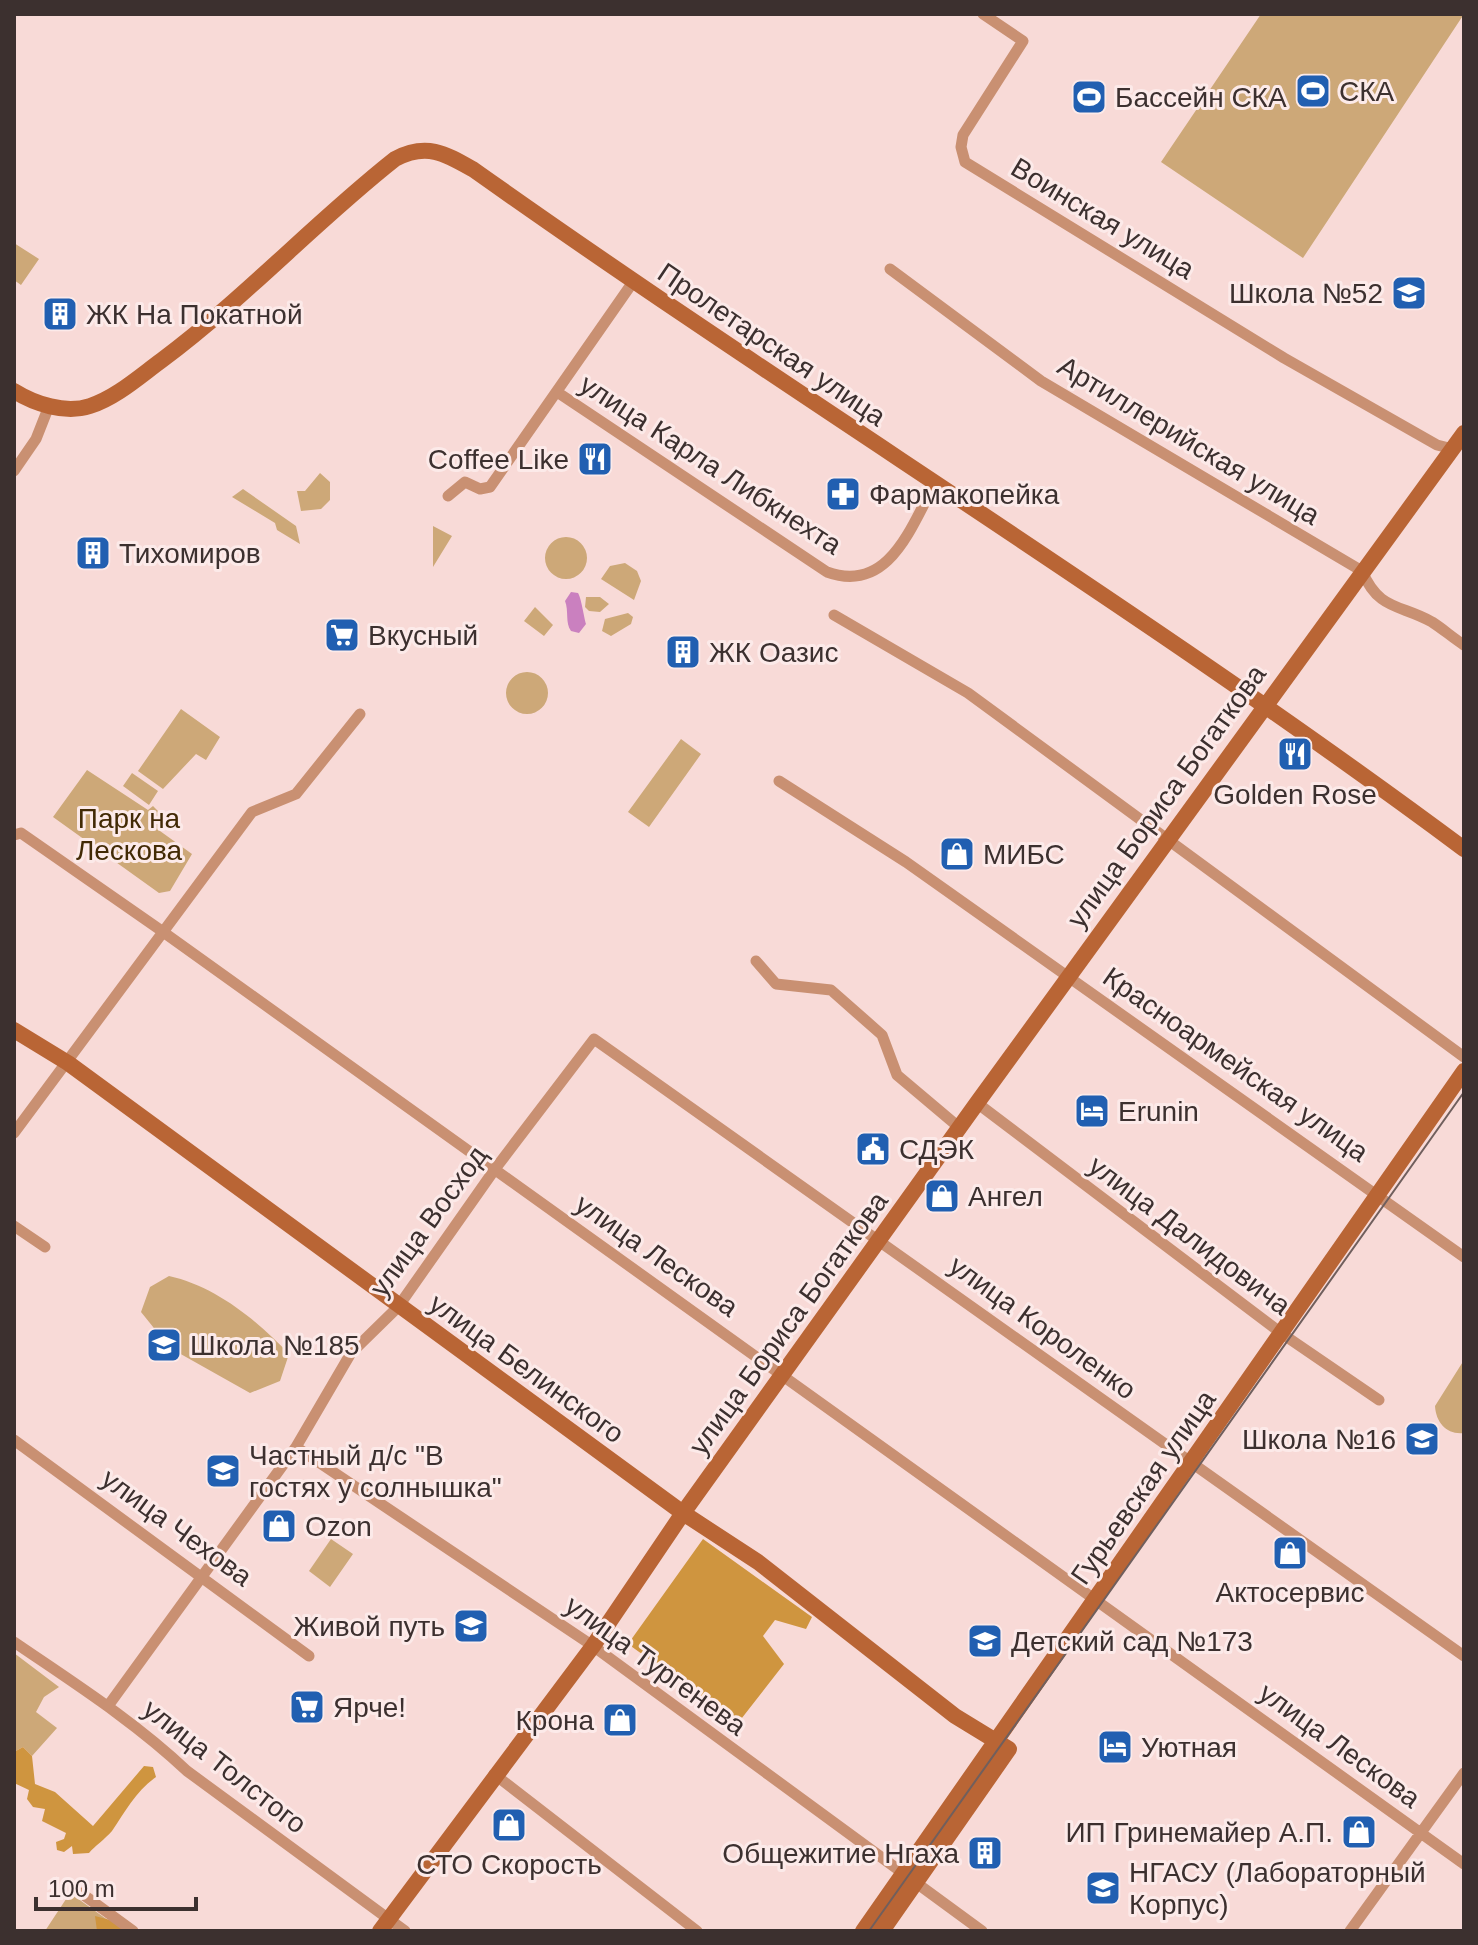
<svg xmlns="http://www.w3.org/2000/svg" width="1478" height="1945" viewBox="0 0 1478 1945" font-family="Arial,sans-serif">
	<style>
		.green { fill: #cda878 }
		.forest { fill: #cf953f }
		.water { fill: #ca80bf }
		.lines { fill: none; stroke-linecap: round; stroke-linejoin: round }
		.street { stroke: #c99072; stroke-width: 11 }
		.secondary { stroke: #b96535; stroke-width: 16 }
		.tram { stroke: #705f5d; stroke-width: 2 }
		.labels { text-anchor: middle; stroke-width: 6; stroke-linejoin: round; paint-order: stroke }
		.poi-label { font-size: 28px; fill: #3c302f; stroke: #fceae9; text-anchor: start }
		.street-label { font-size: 28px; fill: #3c302f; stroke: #fceae9 }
		.park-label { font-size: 28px; fill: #422a05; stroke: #fceae9 }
	</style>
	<rect width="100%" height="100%" fill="#f8dad7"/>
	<!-- green -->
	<path class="green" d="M1261,14h203l-161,244 -142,-96z
		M14,243l25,16 -18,26 -7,-5z
		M320,473l10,9v18l-9,9 -20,2 -4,-20h8z
		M243,489l53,37 4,18 -23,-14 -2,-7 -43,-26z
		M433,526l19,10 -19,31z
		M545 558a21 21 0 1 1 42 0a21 21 0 1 1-42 0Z
		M625,563l12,8 4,10 -7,19 -33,-21 9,-13z
		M586,597h14l9,7 -9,8 -11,-1 -4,-4z
		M535,607l18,18 -9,11 -20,-15z
		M628,613l5,4 -2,7 -20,12 -9,-5 3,-12z
		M506 693a21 21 0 1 1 42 0a21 21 0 1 1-42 0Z
		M181,709l39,28 -14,23 -10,-6 -33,35 -25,-18z
		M681,739l20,15 -52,73 -21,-15z
		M87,770l61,40 5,-4 7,7v18l32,23 -22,37 -11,2 -106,-76z
		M132,773l26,18 -9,14 -26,-19z
		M169,1276c46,10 88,44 120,78l-9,27 -30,12 -80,-45 -29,-36 9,-25z
		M1464,1360v73c-17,2 -28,-10 -29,-27z
		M331,1539l22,15 -23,33 -21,-16z
		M14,1653l45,34 -15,10 -8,15 21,16 -25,28 -9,-9 -9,5z
		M70,1893l53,38h-78z"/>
	<!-- forest -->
	<path class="forest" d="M703,1539l109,78 -6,12 -31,-9 -12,16 21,28 -46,59 -110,-79z
		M23,1747l9,9 3,28 20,8 38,34 51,-60 9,1 3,10c-20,14 -31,35 -44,54 -7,8 -17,15 -23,22l-16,1 -1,-8 -8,6 -7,-2 -1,-8 8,-3 2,-6 -24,-12 3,-12 -12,-2 -6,-8 2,-9 -15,-7v-31z
		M95,1916l19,5 13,10h-30z"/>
	<!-- water -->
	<path class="water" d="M571,592l7,1c3,4 6,24 8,31l-7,9 -8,-2c-6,-8 -2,-20 -6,-30z"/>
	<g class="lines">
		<!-- street -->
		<path class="street" d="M983,14l40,27 -60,94 -2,12 4,15 319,196 153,87 16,4
			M890,269l151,112 321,190c17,40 38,33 70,51 11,7 21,16 32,23
			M557,392l270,180c61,22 83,-43 107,-87
			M14,471l22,-32 13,-33
			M448,496l17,-14 15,7 10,-2 143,-205
			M834,615l134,78 496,364
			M779,781l127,81 558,395
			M14,835l7,-2 138,96 1305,935
			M756,961l20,23 55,6 51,45 15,40 64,54
			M977,1103l304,230 98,67
			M14,1133l238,-321 44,-18 64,-80
			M14,1226l31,21
			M14,1440l295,216
			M296,1447l297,199 389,285
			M14,1642c60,41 120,79 173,129l218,160
			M108,1706l188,-259 55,-94 47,-46 97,-138 99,-130 870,617
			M494,1774l203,157
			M81,1893l52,38
			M1350,1931l114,-158"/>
		<!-- secondary -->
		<path class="secondary" d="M14,391c21,13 51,23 76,15 27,-9 50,-30 72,-46 83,-62 153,-138 233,-201 32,-17 51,-5 79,11 327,232 669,440 990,679
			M14,1030l54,33 615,450 75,49 197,154 54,33 -127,182
			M380,1931l213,-285 90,-133 294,-410 487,-670
			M863,1931l601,-860"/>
		<!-- tram -->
		<path class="tram" d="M869,1931l595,-839"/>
	</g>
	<!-- icons -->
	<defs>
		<symbol id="stadium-square" viewBox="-11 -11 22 22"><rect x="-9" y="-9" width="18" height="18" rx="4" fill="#215fb1" stroke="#fceae9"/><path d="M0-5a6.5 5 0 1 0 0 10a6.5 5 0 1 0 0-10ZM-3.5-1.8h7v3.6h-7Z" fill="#fff"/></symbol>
		<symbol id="school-square" viewBox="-11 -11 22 22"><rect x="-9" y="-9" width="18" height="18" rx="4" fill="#215fb1" stroke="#fceae9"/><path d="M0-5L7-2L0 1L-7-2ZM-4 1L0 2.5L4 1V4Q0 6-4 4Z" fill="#fff"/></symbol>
		<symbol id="building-square" viewBox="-11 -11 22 22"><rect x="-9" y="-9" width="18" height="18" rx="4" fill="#215fb1" stroke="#fceae9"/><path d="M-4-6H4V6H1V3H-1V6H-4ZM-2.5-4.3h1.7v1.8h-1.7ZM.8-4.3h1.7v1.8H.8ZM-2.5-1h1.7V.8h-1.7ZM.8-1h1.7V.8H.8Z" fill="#fff"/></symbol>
		<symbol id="restaurant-square" viewBox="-11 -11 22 22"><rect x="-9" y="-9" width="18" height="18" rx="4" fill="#215fb1" stroke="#fceae9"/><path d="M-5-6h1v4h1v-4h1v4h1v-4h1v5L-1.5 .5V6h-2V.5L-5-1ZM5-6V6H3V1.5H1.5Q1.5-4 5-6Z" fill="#fff"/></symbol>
		<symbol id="pharmacy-square" viewBox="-11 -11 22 22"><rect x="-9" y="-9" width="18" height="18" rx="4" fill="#215fb1" stroke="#fceae9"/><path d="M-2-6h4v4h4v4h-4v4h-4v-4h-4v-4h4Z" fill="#fff"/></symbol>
		<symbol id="supermarket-square" viewBox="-11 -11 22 22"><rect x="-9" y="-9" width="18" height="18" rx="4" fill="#215fb1" stroke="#fceae9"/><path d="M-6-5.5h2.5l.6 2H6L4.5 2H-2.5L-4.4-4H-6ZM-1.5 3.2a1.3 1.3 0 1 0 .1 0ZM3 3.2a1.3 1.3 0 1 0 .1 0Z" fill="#fff"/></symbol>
		<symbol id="shop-square" viewBox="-11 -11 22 22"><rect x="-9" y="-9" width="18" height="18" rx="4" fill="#215fb1" stroke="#fceae9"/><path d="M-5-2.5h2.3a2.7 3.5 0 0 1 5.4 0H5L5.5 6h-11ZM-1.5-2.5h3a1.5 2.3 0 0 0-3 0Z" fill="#fff"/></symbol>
		<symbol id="hotel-square" viewBox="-11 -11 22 22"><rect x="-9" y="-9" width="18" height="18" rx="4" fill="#215fb1" stroke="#fceae9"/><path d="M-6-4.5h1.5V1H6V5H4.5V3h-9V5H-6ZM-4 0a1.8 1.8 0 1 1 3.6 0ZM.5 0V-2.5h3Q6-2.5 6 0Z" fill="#fff"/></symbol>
		<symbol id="civic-square" viewBox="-11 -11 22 22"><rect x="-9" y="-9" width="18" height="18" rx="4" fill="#215fb1" stroke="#fceae9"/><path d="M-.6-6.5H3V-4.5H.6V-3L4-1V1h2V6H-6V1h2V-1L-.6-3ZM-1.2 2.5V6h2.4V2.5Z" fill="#fff"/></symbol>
		<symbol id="university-square" viewBox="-11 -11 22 22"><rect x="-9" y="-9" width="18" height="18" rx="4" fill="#215fb1" stroke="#fceae9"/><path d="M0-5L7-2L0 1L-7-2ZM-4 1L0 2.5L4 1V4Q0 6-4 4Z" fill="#fff"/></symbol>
	</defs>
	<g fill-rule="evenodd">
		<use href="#stadium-square" x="1293" y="71" width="40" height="40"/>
		<use href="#stadium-square" x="1069" y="77" width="40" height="40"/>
		<use href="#school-square" x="1389" y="273" width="40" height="40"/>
		<use href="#building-square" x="40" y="294" width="40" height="40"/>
		<use href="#restaurant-square" x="575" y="439" width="40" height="40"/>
		<use href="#pharmacy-square" x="823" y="474" width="40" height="40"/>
		<use href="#building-square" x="73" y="533" width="40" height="40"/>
		<use href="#supermarket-square" x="322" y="615" width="40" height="40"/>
		<use href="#building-square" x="663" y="632" width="40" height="40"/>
		<use href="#restaurant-square" x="1275" y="734" width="40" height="40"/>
		<use href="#shop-square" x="937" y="834" width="40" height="40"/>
		<use href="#hotel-square" x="1072" y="1091" width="40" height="40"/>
		<use href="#civic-square" x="853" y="1129" width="40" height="40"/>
		<use href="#shop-square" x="922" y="1176" width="40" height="40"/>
		<use href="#school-square" x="144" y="1325" width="40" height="40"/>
		<use href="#school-square" x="1402" y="1419" width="40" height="40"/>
		<use href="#school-square" x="203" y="1451" width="40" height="40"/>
		<use href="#shop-square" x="259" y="1506" width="40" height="40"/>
		<use href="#shop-square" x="1270" y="1533" width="40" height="40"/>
		<use href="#school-square" x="451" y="1606" width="40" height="40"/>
		<use href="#school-square" x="965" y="1621" width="40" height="40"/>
		<use href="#supermarket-square" x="287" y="1687" width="40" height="40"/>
		<use href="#shop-square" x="600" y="1700" width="40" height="40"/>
		<use href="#hotel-square" x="1095" y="1727" width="40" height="40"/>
		<use href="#shop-square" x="489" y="1805" width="40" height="40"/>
		<use href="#shop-square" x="1339" y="1812" width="40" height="40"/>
		<use href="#building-square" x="965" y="1833" width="40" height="40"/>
		<use href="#university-square" x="1083" y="1868" width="40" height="40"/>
	</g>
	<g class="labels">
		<!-- poi labels -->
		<g class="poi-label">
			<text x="1339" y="101">СКА</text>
			<text x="1115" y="107">Бассейн СКА</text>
			<text x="1383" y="303" text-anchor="end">Школа №52</text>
			<text x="86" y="324">ЖК На Покатной</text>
			<text x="569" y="469" text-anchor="end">Coffee Like</text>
			<text x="869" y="504">Фармакопейка</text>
			<text x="119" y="563">Тихомиров</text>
			<text x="368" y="645">Вкусный</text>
			<text x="709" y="662">ЖК Оазис</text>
			<text x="1295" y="804" text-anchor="middle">Golden Rose</text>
			<text x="983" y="864">МИБС</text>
			<text x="1118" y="1121">Erunin</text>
			<text x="899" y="1159">СДЭК</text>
			<text x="968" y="1206">Ангел</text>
			<text x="190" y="1355">Школа №185</text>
			<text x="1396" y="1449" text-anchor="end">Школа №16</text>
			<text x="249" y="1465">Частный д/c "В<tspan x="249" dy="32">гостях у солнышка"</tspan></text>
			<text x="305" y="1536">Ozon</text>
			<text x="1290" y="1602" text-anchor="middle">Актосервис</text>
			<text x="445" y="1636" text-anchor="end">Живой путь</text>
			<text x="1011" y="1651">Детский сад №173</text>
			<text x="333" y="1717">Ярче!</text>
			<text x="594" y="1730" text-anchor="end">Крона</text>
			<text x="1141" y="1757">Уютная</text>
			<text x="1333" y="1842" text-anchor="end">ИП Гринемайер А.П.</text>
			<text x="959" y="1863" text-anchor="end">Общежитие Нгаха</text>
			<text x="509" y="1874" text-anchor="middle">СТО Скорость</text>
			<text x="1129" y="1882">НГАСУ (Лабораторный<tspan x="1129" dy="32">Корпус)</tspan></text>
		</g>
		<!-- street labels -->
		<g class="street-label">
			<text transform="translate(1103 218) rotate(31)" y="10">Воинская улица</text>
			<text transform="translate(772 344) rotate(34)" y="10">Пролетарская улица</text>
			<text transform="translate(1189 440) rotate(31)" y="10">Артиллерийская улица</text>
			<text transform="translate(711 464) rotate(33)" y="10">улица Карла Либкнехта</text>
			<text transform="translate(1166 796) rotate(-54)" y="10">улица Бориса Богаткова</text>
			<text transform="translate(1236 1064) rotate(35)" y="10">Красноармейская улица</text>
			<text transform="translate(428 1221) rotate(-54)" y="10">улица Восход</text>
			<text transform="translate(1190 1235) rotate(37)" y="10">улица Далидовича</text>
			<text transform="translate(657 1255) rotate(35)" y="10">улица Лескова</text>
			<text transform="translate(788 1323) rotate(-54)" y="10">улица Бориса Богаткова</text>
			<text transform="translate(1043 1327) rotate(36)" y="10">улица Короленко</text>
			<text transform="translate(527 1368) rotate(36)" y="10">улица Белинского</text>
			<text transform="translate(1143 1487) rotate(-55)" y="10">Гурьевская улица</text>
			<text transform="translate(177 1527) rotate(36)" y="10">улица Чехова</text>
			<text transform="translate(656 1665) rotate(36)" y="10">улица Тургенева</text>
			<text transform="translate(1340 1745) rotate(36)" y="10">улица Лескова</text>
			<text transform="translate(225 1766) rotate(38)" y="10">улица Толстого</text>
		</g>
		<!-- park labels -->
		<g class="park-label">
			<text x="129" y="828">Парк на<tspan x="129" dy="32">Лескова</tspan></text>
		</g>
	</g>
	<!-- border -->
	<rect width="1478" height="1945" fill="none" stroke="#3c302f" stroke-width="32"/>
	<!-- scale -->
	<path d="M36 1897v12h160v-12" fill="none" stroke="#3c302f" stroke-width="4"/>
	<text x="48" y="1897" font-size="24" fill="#3c302f" stroke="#fceae9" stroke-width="6" paint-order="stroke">100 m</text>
</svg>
